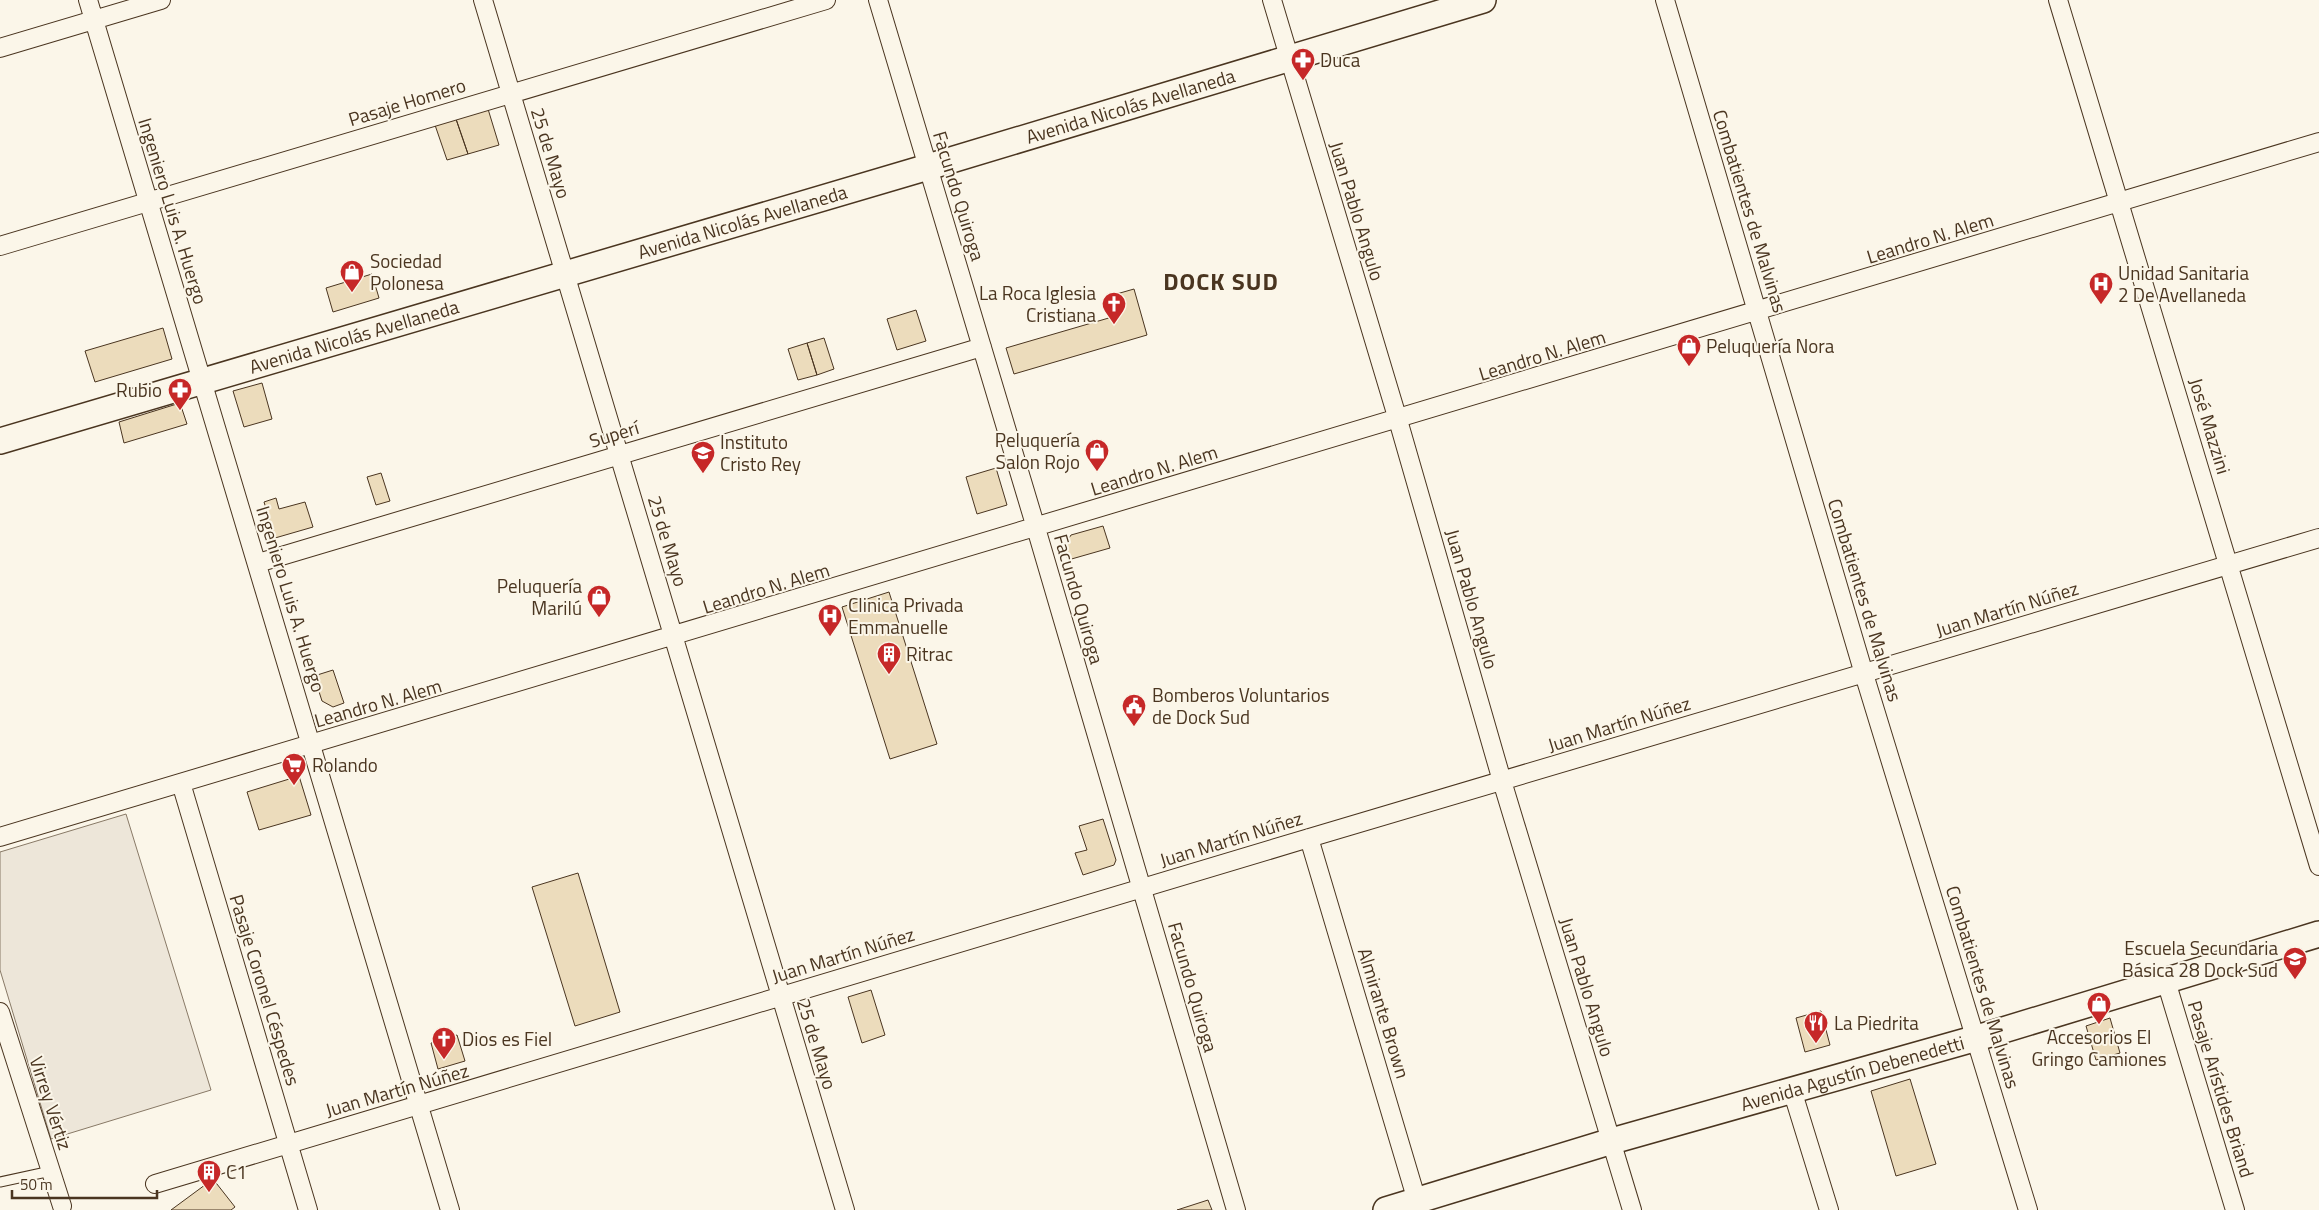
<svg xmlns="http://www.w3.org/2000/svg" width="2319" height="1210" viewBox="0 0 2319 1210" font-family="'Titillium Web',sans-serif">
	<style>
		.green { fill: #ede6d9; stroke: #887966 }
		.building { fill: #ecdcbc; stroke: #4a3520 }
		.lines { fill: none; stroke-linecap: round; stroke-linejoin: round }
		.lane-casing { stroke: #4a3520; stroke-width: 11 }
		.street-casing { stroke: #4a3520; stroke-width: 20 }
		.secondary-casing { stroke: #4a3520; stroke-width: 28 }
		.lane { stroke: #fbf6e9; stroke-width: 9 }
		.street { stroke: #fbf6e9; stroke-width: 18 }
		.secondary { stroke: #fbf6e9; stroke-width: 25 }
		.labels { text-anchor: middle; stroke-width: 4; stroke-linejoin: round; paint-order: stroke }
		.poi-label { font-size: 19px; fill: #4a3520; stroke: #fbf6e9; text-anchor: start }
		.street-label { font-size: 19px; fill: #4a3520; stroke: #fbf6e9 }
		.district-label { font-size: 24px; font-weight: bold; letter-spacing: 1px; fill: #4a3520; stroke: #fbf6e9 }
	</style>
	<rect width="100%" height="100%" fill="#fbf6e9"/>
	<!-- green -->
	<path class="green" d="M126,814l85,276 -160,49 -51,-169v-118z"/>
	<!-- building -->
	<path class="building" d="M488,109l11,36 -31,9 -12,-35z
		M456,119l12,35 -21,6 -12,-35z
		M372,274l7,24 -46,14 -7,-24z
		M1134,289l13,46 -133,39 -8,-26 113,-33 -6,-20z
		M916,310l10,31 -29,9 -10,-31z
		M163,328l9,31 -77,23 -10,-31z
		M824,338l10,31 -17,6 -10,-32z
		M807,343l10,32 -19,5 -10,-31z
		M262,383l10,36 -28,8 -11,-36z
		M180,403l7,21 -63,19 -5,-21z
		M996,468l11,37 -30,9 -11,-37z
		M381,473l9,28 -14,4 -9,-28z
		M276,498l3,11 26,-7 8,25 -38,11 -11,-36z
		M1103,526l7,22 -42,12 -4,-14 7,-11z
		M889,592l48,152 -47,15 -48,-152z
		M333,670l11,33 -11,4 -11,-6 -8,-25z
		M299,776l12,39 -52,15 -12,-38z
		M1103,819l13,41 -2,5 -31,10 -8,-22 12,-3 -8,-24z
		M578,873l42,139 -45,14 -43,-139z
		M871,990l14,45 -23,8 -14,-46z
		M1821,1011l9,34 -25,7 -9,-34z
		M2110,1018l10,35 -24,7 -10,-34z
		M457,1035l8,26 -27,8 -7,-26z
		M1910,1079l26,85 -40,12 -25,-85z
		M213,1179l22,28 -4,3h-60z
		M1208,1200l4,10h-35z"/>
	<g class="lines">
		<defs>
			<path id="lane" d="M0,1182l51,-11"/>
			<path id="street" d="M88,0l362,1210
				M483,0l362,1210
				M878,0l158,528 200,682
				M1272,0l126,420 104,361 130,429
				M1665,0l199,674 164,536
				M2058,0l261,866
				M0,48l161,-48
				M0,246l826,-246
				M258,563l724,-216
				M181,783l127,427
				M0,837c774,-230 1547,-461 2319,-695
				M1309,838l108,363
				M2166,981l69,229
				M0,1012l62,194
				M1792,1090l37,120
				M155,1184l1154,-346 1010,-300"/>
			<g id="secondary">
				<path id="s1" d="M0,441l928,-274 555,-167"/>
				<path id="s2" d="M1386,1210l226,-69 365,-103 342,-104"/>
			</g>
		</defs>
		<!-- lane casing -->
		<use href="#lane" class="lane-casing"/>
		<!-- street casing -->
		<use href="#street" class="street-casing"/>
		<!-- secondary casing -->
		<use href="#secondary" class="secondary-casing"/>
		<!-- lane -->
		<use href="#lane" class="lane"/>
		<!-- street -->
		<use href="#street" class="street"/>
		<!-- secondary -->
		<use href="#secondary" class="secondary"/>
	</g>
	<!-- icons -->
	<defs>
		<symbol id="pharmacy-pin" viewBox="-11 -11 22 30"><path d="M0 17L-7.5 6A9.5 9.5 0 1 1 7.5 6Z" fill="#c62828" stroke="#fbf6e9"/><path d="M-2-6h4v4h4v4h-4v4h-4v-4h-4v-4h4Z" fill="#fff"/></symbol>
		<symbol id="shop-pin" viewBox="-11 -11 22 30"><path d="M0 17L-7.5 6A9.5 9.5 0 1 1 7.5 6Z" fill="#c62828" stroke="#fbf6e9"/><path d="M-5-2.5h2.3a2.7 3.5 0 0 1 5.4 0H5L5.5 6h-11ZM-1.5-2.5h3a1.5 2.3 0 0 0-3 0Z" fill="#fff"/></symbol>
		<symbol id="hospital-pin" viewBox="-11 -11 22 30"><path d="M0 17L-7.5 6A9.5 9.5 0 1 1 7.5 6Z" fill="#c62828" stroke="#fbf6e9"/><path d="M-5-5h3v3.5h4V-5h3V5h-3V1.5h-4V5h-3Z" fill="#fff"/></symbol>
		<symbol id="church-pin" viewBox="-11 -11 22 30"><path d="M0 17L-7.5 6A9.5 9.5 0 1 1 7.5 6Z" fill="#c62828" stroke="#fbf6e9"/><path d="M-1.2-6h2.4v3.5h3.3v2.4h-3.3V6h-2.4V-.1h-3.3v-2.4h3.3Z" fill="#fff"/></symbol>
		<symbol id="school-pin" viewBox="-11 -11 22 30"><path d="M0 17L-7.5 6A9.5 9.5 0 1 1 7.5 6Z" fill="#c62828" stroke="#fbf6e9"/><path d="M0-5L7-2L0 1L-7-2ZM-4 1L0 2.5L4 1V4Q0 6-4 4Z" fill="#fff"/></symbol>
		<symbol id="building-pin" viewBox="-11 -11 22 30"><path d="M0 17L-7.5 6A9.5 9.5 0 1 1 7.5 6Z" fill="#c62828" stroke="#fbf6e9"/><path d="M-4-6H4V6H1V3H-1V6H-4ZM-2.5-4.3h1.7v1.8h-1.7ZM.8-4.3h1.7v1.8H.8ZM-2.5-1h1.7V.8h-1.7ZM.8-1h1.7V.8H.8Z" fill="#fff"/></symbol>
		<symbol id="civic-pin" viewBox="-11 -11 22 30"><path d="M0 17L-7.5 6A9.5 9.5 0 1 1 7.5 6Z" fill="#c62828" stroke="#fbf6e9"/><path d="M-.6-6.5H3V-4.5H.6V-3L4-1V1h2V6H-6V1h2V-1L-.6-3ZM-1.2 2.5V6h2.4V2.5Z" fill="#fff"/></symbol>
		<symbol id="supermarket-pin" viewBox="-11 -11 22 30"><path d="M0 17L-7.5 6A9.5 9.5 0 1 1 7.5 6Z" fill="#c62828" stroke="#fbf6e9"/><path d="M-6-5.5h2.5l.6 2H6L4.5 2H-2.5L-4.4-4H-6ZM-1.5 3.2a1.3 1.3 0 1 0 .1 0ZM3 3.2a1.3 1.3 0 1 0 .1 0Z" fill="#fff"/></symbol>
		<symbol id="restaurant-pin" viewBox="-11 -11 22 30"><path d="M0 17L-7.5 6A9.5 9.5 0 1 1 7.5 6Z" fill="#c62828" stroke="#fbf6e9"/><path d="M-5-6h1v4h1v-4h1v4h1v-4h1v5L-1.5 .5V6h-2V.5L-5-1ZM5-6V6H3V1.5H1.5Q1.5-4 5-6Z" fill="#fff"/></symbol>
	</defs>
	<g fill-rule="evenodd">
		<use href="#pharmacy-pin" x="1289" y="46" width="28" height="38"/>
		<use href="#shop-pin" x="338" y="258" width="28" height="38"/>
		<use href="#hospital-pin" x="2087" y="270" width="28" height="38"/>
		<use href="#church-pin" x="1100" y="290" width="28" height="38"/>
		<use href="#shop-pin" x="1675" y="332" width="28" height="38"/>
		<use href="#pharmacy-pin" x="166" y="376" width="28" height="38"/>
		<use href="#shop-pin" x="1083" y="437" width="28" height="38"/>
		<use href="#school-pin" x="689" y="439" width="28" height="38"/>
		<use href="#shop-pin" x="585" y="583" width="28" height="38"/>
		<use href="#hospital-pin" x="816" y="602" width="28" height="38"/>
		<use href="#building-pin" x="875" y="640" width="28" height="38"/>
		<use href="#civic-pin" x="1120" y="692" width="28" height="38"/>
		<use href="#supermarket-pin" x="280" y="751" width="28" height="38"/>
		<use href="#school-pin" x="2281" y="945" width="28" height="38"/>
		<use href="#shop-pin" x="2085" y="990" width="28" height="38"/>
		<use href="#restaurant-pin" x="1802" y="1009" width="28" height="38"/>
		<use href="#church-pin" x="430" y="1025" width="28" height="38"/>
		<use href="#building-pin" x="195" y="1158" width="28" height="38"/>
	</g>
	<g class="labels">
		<!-- poi labels -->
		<g class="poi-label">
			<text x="1320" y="67">Duca</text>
			<text x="370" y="268">Sociedad<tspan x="370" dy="22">Polonesa</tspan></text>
			<text x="2118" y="280">Unidad Sanitaria<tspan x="2118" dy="22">2 De Avellaneda</tspan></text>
			<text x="1096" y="300" text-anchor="end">La Roca Iglesia<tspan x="1096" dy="22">Cristiana</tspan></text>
			<text x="1706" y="353">Peluquería Nora</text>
			<text x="162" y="397" text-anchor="end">Rubio</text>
			<text x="1080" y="447" text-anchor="end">Peluquería<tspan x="1080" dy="22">Salon Rojo</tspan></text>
			<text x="720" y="449">Instituto<tspan x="720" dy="22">Cristo Rey</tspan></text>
			<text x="582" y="593" text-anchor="end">Peluquería<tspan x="582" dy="22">Marilú</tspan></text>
			<text x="848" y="612">Clinica Privada<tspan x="848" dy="22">Emmanuelle</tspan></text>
			<text x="906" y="661">Ritrac</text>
			<text x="1152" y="702">Bomberos Voluntarios<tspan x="1152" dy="22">de Dock Sud</tspan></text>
			<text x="312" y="772">Rolando</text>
			<text x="2278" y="955" text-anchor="end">Escuela Secundaria<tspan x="2278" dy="22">Básica 28 Dock Sud</tspan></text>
			<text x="1834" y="1030">La Piedrita</text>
			<text x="2099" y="1044" text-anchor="middle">Accesorios El<tspan x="2099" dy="22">Gringo Camiones</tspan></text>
			<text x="462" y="1046">Dios es Fiel</text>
			<text x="226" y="1179">C1</text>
		</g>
		<!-- street labels -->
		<g class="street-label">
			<text transform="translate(407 102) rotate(-17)" y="7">Pasaje Homero</text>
			<text dy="7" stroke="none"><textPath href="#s1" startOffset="1179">Avenida Nicolás Avellaneda</textPath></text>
			<text transform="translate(551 153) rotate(73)" y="7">25 de Mayo</text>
			<text transform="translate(959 196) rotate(73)" y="7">Facundo Quiroga</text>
			<text transform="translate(173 211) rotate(73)" y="7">Ingeniero Luis A. Huergo</text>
			<text transform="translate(1357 211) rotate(73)" y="7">Juan Pablo Angulo</text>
			<text transform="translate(1750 211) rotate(73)" y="7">Combatientes de Malvinas</text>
			<text dy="7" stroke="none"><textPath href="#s1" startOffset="774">Avenida Nicolás Avellaneda</textPath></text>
			<text transform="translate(1930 238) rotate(-17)" y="7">Leandro N. Alem</text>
			<text dy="7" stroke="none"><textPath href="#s1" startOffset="369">Avenida Nicolás Avellaneda</textPath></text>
			<text transform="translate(1542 355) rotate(-17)" y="7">Leandro N. Alem</text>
			<text transform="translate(2210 426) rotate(73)" y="7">José Mazzini</text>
			<text transform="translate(614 434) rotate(-17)" y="7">Superí</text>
			<text transform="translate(1154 470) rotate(-17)" y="7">Leandro N. Alem</text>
			<text transform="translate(668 541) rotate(73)" y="7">25 de Mayo</text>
			<text transform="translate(766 588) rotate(-17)" y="7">Leandro N. Alem</text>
			<text transform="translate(291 599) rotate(73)" y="7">Ingeniero Luis A. Huergo</text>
			<text transform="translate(1079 599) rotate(74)" y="7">Facundo Quiroga</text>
			<text transform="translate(1472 599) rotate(74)" y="7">Juan Pablo Angulo</text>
			<text transform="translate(1865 600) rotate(73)" y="7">Combatientes de Malvinas</text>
			<text transform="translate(2007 609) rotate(-17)" y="7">Juan Martín Núñez</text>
			<text transform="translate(378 703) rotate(-16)" y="7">Leandro N. Alem</text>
			<text transform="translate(1619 724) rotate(-17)" y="7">Juan Martín Núñez</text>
			<text transform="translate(1231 839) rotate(-17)" y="7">Juan Martín Núñez</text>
			<text transform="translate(843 955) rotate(-17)" y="7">Juan Martín Núñez</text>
			<text transform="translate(1193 987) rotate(74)" y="7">Facundo Quiroga</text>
			<text transform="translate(1587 987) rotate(73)" y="7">Juan Pablo Angulo</text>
			<text transform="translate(1983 987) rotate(73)" y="7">Combatientes de Malvinas</text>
			<text transform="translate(265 990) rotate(73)" y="7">Pasaje Coronel Céspedes</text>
			<text transform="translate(1384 1013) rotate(73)" y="7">Almirante Brown</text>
			<text transform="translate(817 1044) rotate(73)" y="7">25 de Mayo</text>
			<text dy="7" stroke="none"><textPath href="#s2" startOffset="486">Avenida Agustín Debenedetti</textPath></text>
			<text transform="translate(2221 1089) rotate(73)" y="7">Pasaje Arístides Briand</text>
			<text transform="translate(397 1090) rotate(-16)" y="7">Juan Martín Núñez</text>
			<text transform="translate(51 1103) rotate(72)" y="7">Virrey Vértiz</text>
		</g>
		<!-- district labels -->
		<g class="district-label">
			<text x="1221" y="290">DOCK SUD</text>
		</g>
	</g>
	<!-- scale -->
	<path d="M12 1190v8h145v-8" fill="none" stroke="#4a3520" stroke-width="2.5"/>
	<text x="20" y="1190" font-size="15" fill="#4a3520" stroke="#fbf6e9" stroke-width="4" paint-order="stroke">50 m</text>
</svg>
